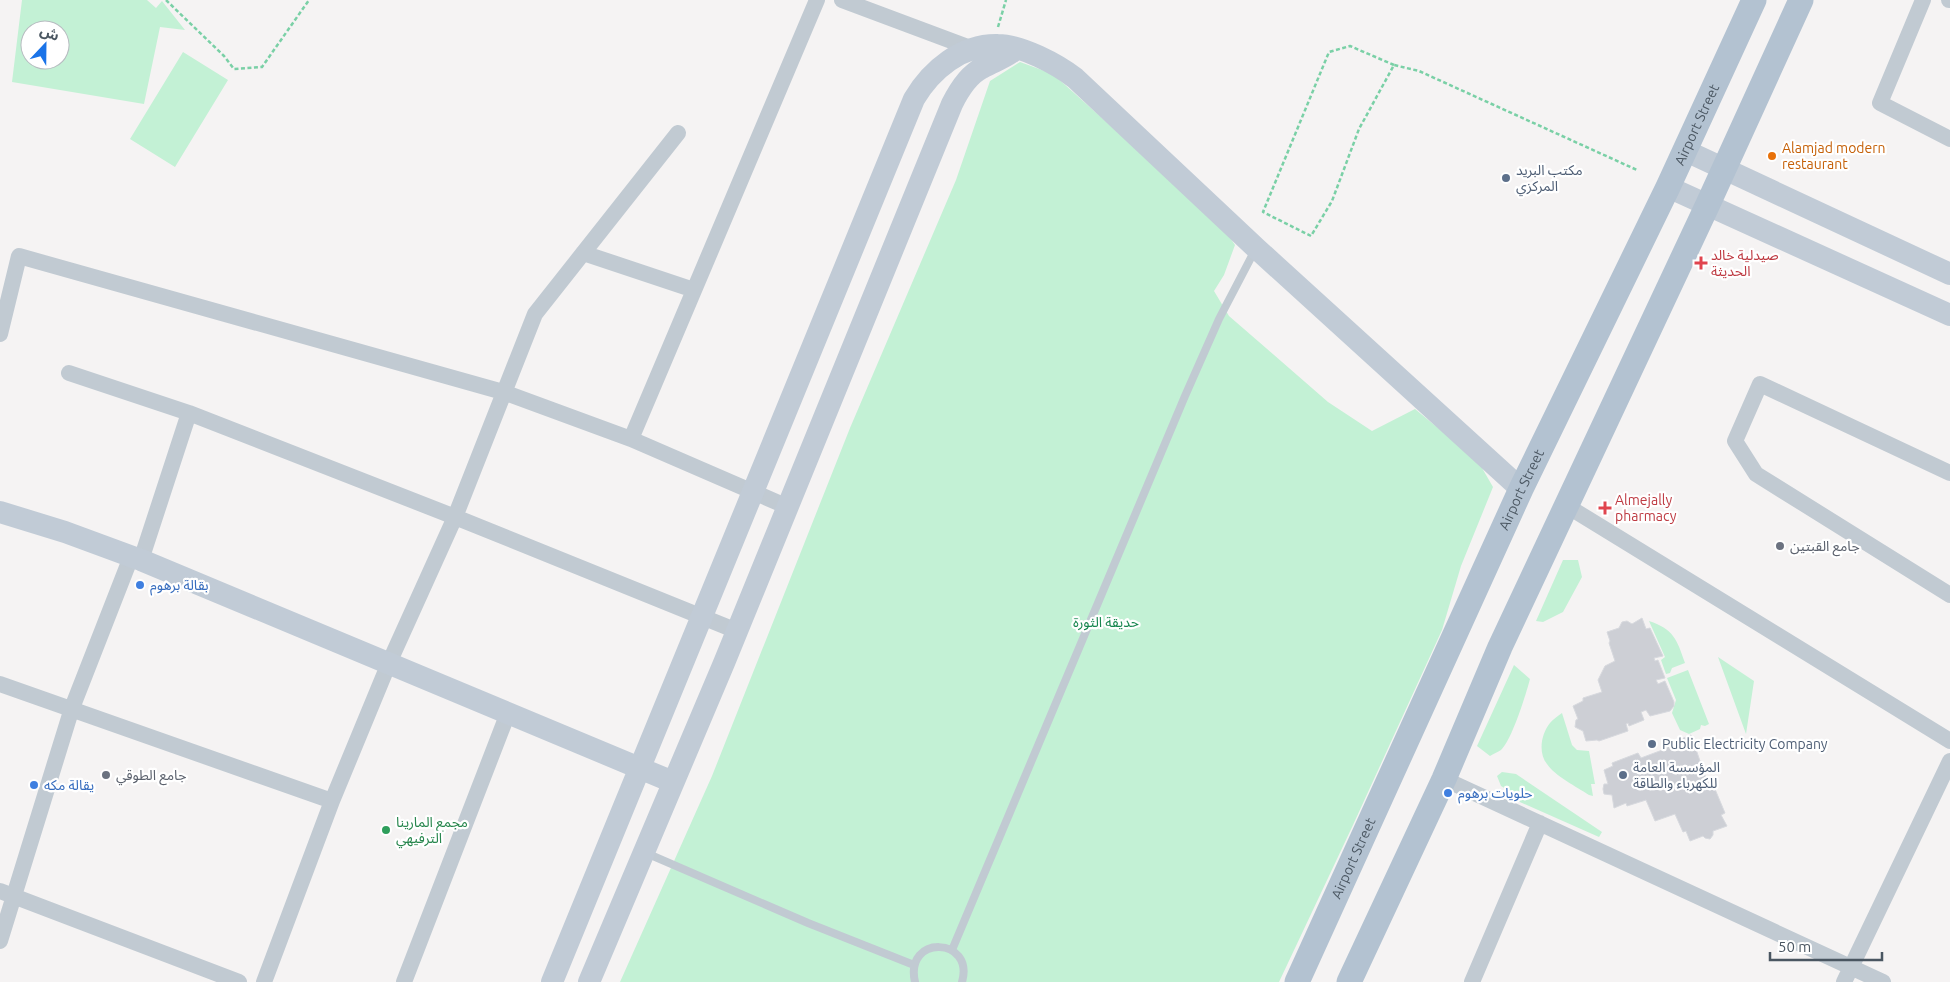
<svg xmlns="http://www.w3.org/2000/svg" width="1950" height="982" viewBox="0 0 1950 982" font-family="Ubuntu,'Noto Sans Arabic',sans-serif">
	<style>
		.green { fill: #c3f1d5; fill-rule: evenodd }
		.building { fill: #cdcfd5; stroke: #d7d9de }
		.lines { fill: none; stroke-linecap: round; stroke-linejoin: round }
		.path { stroke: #7ad0a6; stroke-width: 2.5; stroke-dasharray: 4 2.5; stroke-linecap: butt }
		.lane { stroke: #c1cad2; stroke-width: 8 }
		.street { stroke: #c1cad2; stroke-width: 16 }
		.secondary { stroke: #c1cbd6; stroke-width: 22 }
		.primary { stroke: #b3c2d1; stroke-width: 25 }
		.food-dot { fill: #e8710a; stroke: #fff; stroke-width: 2 }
		.service-dot { fill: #5c6f8a; stroke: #fff; stroke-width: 2 }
		.health-dot { fill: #e0444e; stroke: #fff; stroke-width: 2 }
		.worship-dot { fill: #6b7280; stroke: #fff; stroke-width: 2 }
		.shop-dot { fill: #3f7fe0; stroke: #fff; stroke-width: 2 }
		.leisure-dot { fill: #2e9e5b; stroke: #fff; stroke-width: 2 }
		.labels { text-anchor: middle; stroke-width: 4.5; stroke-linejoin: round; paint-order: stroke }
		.street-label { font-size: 14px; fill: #4a5661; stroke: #fff }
		.food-label { font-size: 14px; fill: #c56008; stroke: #fff; text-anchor: start }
		.service-label { font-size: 14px; fill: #4e5e75; stroke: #fff; text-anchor: start }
		.health-label { font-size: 14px; fill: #be3a42; stroke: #fff; text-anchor: start }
		.worship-label { font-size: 14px; fill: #5b616d; stroke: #fff; text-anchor: start }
		.shop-label { font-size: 14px; fill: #366cbe; stroke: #fff; text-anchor: start }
		.park-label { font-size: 14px; fill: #17864f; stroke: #fff }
		.leisure-label { font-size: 14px; fill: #27864d; stroke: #fff; text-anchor: start }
	</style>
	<rect width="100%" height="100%" fill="#f5f3f3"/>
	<!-- green -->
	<path class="green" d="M22,0h125l9,8 6,-7 23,29 -25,-3 -16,77 -132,-22zM30,30h30v30h-30z
		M183,52l45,28 -53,87 -45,-28z
		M1020,62l33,12 169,152 13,19 -11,30 -10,16 15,25 99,86 44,29 43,-22 63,52 15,26 -32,79 -19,64 -89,195 -74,157h-659l92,-206 138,-348 106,-248 34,-99z
		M1563,560h15l4,17 -19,35 -20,10 -7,-1z
		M1649,621c25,8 28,19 36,42l-13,5 -2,5 -4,1 -5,-14 4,-3z
		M1718,657l36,24 -8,53z
		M1514,665l16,14c-4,15 -18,61 -29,71 -3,2 -8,4 -11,6l-13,-10z
		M1688,670l21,54 -4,2 -4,-1 -1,4 -11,5 -9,-4 -8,-17 4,-13 -9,-22z
		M1562,713l10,32 5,5 12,1 6,33h-4l2,12 -4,-1c-12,-8 -34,-19 -42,-31 -9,-11 -6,-30 3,-41 3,-4 8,-7 12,-10z
		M1502,772l14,2 86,58 -3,5 -95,-42 2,-6 -5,-3 -4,-10z"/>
	<!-- building -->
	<path class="building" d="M1642,618l4,11 4,-1 13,28 -9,2 1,3 3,-1 7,18 -9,2 2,4 7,-3 9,21v4l-4,5 -20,5 -4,-6 -5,2 3,8 -15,6 -1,-3 -2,1 2,7 -29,10 -2,-1 -11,1 -3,-10 -8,-4 1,-7 2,-1 -5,-13 10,-5v-3l19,-6 -4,-12 7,-14 10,-5 -6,-18 1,-2 -3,-9 12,-4 3,-6 5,-1 5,3z
		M1691,735l16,46 2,3 3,-2 13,31 -4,2 6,11 -14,5v4l-3,4 -5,-1 -2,-2 -13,5 -4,-10 -3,1 -8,-18 -20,7 -9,-21 -19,6 -1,-3 -12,5 -2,-13 -8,-1 -1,-5 1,-5h4l-4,-14 9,-4 -1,-3 26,-10 3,5 24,-9 -1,-3z"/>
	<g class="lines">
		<!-- path -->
		<path class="path" d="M166,0l58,56 10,13 28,-2 47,-67
			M998,27l8,-27
			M1394,65l-44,-19 -21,6 -66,160 48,24 21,-35 27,-72 35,-64 25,6 218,99"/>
		<!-- lane -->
		<path class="lane" d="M646,853l162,70 106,42
			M952,950l233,-554 34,-77 36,-69
			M915,982c-11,-48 60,-45 47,0"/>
		<!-- street -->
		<path class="street" d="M842,0l131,49
			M1923,0l-43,103 70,36
			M1949,0h1
			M583,253l111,37
			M0,334l19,-78 484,136 128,47 157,68
			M69,373l120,40 266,104 282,114
			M631,439l186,-439
			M1950,473l-190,-89 -25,57 21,33 194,121
			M1567,506l383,235
			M141,560l48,-147
			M0,684l332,117
			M1444,779l439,203
			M0,891l239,91
			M0,941l72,-233 59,-151
			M264,982l68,-181 57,-138 66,-146 80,-203 143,-181
			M404,982l104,-269
			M1472,982l68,-159
			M1844,982l106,-221"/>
		<!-- secondary -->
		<path class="secondary" d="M1684,150l266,124
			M1668,187l282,128
			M0,512l65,20 76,28 532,222
			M552,982l362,-883c17,-29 48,-55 84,-54 23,0 59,19 77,33l181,170 265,241
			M589,982l135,-319 228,-559c7,-14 16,-29 30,-36 12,-7 24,-10 34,-19"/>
		<!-- primary -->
		<g class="primary">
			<path id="s1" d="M1297,982l224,-493 147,-302 86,-187"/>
			<path d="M1349,982l95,-203 56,-132 208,-443 93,-204"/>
		</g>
	</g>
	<!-- markers -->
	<circle class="food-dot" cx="1772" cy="156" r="5"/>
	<g class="service-dot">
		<circle cx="1506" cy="178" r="5"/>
		<circle cx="1652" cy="744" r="5"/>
		<circle cx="1623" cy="775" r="5"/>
	</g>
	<g class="health-dot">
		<path d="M1698.5 255.5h5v5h5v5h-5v5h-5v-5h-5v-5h5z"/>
		<path d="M1602.5 500.5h5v5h5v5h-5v5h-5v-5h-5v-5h5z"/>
	</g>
	<g class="worship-dot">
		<circle cx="1780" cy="546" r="5"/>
		<circle cx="106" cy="775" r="5"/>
	</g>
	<g class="shop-dot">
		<circle cx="140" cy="585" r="5"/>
		<circle cx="34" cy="785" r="5"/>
		<circle cx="1448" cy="793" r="5"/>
	</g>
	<circle class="leisure-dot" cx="386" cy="830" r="5"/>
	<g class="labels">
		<!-- street labels -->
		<g class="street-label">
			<text dy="5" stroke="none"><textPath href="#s1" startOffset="946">Airport Street</textPath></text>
			<text dy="5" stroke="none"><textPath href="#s1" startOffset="541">Airport Street</textPath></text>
			<text dy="5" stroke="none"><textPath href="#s1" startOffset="136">Airport Street</textPath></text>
		</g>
		<!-- food labels -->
		<g class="food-label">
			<text x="1782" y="153">Alamjad modern<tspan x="1782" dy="16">restaurant</tspan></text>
		</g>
		<!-- service labels -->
		<g class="service-label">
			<text x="1516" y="175">مكتب البريد<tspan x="1516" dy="16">المركزي</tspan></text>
			<text x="1662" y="749">Public Electricity Company</text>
			<text x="1633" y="772">المؤسسة العامة<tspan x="1633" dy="16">للكهرباء والطاقة</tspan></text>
		</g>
		<!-- health labels -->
		<g class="health-label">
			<text x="1711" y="260">صيدلية خالد<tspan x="1711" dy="16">الحديثة</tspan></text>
			<text x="1615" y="505">Almejally<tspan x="1615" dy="16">pharmacy</tspan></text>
		</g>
		<!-- worship labels -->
		<g class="worship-label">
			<text x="1790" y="551">جامع القبتين</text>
			<text x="116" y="780">جامع الطوقي</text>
		</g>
		<!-- shop labels -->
		<g class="shop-label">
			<text x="150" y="590">بقالة برهوم</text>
			<text x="44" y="790">يقالة مكه</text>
			<text x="1458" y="798">حلويات برهوم</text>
		</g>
		<!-- park labels -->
		<g class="park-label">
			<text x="1106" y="627">حديقة الثورة</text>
		</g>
		<!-- leisure labels -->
		<g class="leisure-label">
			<text x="396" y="827">مجمع المارينا<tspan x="396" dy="16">الترفيهي</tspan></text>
		</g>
	</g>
	<!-- north arrow -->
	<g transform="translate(45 45) rotate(22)"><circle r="24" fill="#ffffff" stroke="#b7bbc0"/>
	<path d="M0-4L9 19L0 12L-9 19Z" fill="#1a73e8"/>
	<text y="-8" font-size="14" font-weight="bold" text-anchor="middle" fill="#4a5661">ش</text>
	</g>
	<!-- scale -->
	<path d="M1770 952v8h112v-8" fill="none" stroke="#4a5661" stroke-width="2.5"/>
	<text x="1778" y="952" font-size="15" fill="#4a5661" stroke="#ffffff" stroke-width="4" paint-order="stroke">50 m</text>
</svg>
